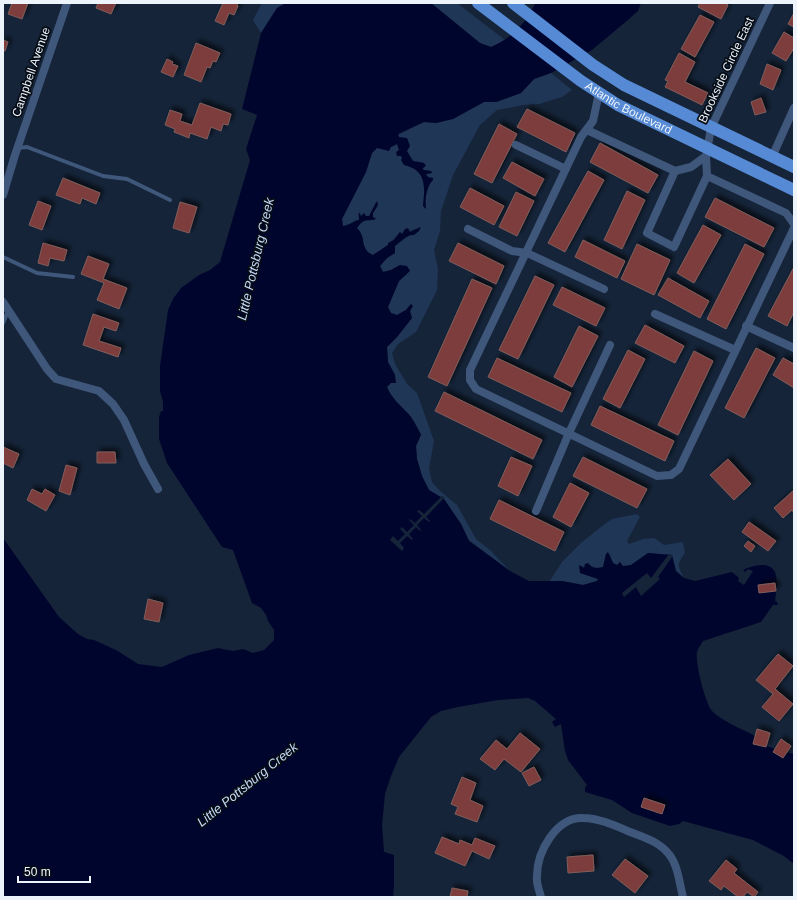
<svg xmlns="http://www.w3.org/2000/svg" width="797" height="900" viewBox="0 0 797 900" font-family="Arial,sans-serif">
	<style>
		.green { fill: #203657 }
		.water { fill: #00052e }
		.pier { fill: #152439 }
		.building { fill: #7d3e3c; stroke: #805d5b; filter: url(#shadow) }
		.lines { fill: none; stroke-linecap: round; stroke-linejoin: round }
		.lane { stroke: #3f577b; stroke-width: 4 }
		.street { stroke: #3f577b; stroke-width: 8 }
		.primary { stroke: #568ad4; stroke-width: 12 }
		.labels { text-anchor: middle; stroke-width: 3.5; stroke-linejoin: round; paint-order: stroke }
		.street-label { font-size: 12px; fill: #edf4fc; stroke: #070d16 }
		.water-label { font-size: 13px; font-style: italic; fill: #c5d9f7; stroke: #070d16 }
	</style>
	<defs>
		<filter id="shadow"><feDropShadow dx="3.5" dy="-3.5" stdDeviation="2" flood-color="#0009"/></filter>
	</defs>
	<rect width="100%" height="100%" fill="#152439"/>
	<!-- green -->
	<path class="green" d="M262,3h24l-9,5 -16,25 -8,-13z
		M431,3h26l48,37 -14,7 -11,-4z
		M551,73l21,17 -10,7 -23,7 -16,1 -26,5 -17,15 -27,50 -12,36 -1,20 -6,19 4,19 -1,21 -21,42 -18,12 -6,9 3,11 12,20 10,9 17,48 -5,28 3,13 7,8 18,15 19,34 14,11 20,21 -41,-31 -8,-16 -17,-25 -15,-9 -7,-14 -5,-17 -1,-13 5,-12c-3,-5 -6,-11 -10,-17 -8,-10 -19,-17 -24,-30l4,-4h4v-8l-7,-13 -1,-15 10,-10 15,-19 -2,-7 1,-7 -5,6 -9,5 -6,-2 -3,-6 11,-26 8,-7 -7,-9 -9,5 -8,2 -3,-6 7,-8 8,-5v-7l25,-19 -18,7 -2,-2 -12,13 -15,10 -6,-3 -4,-9v-5l-6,-10c8,-11 9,-6 19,-9l-3,-2v-4l5,-8 -2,-3 -7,14h-8l-1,-3 -2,1 1,6h-3l-4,4 -9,2 -1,-7 24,-47 6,-19 5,-5 14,-1 6,-3 7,21c23,5 21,22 19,41l6,-21 -3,-11 6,-1 -1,-2 -7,-1 -1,-2 1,-5 -11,-2 -7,-10 -8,-16 26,-13 12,1 17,-4 31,-17h12l25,-9 13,-14z
		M637,514l3,3 -13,24 2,3 14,-5 11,-1 10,7 19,-3 2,11c-8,11 -8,12 -1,25l-8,-7 -5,-16 -23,-2 -17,12 -8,2 -3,-5 -3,3 -4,-2 -3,-8 -4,-1 -3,13c-6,1 -19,1 -24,-2l2,8 17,6 -1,2 -14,4 -21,-4 -13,1 13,-20 19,-19 20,-16 11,-8z"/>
	<!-- water -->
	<path class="water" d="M286,3h145l49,40 11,4c18,-7 37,-25 44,-44h106l-3,8 -9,8 -37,31 -41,23 -17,6 -13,14 -25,9h-12l-31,17 -17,4 -12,-1 -26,12 1,3 8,1 3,8 -3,5 6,10 11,2 2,3 -3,2v2l8,1 1,2 -6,1 2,3 5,1v2c-7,7 -8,19 -7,29l-3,-3c2,-19 4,-36 -19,-41l-3,-5 1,-2 -1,-2h-4l-1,-4 3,-2 -2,-6 -6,3 -2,4 -12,-3 -5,5 -6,19 -24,47 1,7c7,-1 10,-5 16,-6v-8l2,4 3,-3 2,3h3l8,-15 1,4 -5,8v4l3,2c-10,3 -11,-2 -19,9 10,9 2,21 16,27l15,-10v-2l6,-3 6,-8 2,2 3,-5 3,-1 2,4 11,-5 -2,4 -5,4c-7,-1 -14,7 -19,11v7l-8,5 -7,8 3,6 8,-2 9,-5 7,1 3,5 -11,10 -11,26 3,6 6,2 9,-5 5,-6 2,2 -3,5 2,7 -15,19 -10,10 1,15 7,13 1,8h-5l-4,4c5,13 16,20 24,30 4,6 7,12 10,18l-5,11 1,13 5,17 7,14 15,9 17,25 8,17 41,30 19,10h33l21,4 14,-4 1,-2 -18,-6 -1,-8 5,3 1,-4 3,-1c4,5 8,6 15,4l3,-13 2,-2 5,11 4,2 3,-3 3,4 8,-1 17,-12 24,2 4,16 8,7 11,3 37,-9 7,6 -1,3 6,4 9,-14 -5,-2 -3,3 -2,-2c8,-4 26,-10 32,2 3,8 1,21 0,29l2,1 1,3h-5l-12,17 -58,19c-2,3 -5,7 -6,11 -2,10 8,51 15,59 10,10 30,18 43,25 5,11 28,15 39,18v110l-10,-8 -31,-16 -70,-19 -4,3 -9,2 -38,-13 -20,-13 -27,-8v-5l2,-2 -19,-25 -3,-9 -4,-27 -6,3 -3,-5 4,-3 -21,-18 -7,-3 -30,2 -40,7 -17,4 -10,6 -32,40 -8,19 -6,18 -3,31 2,27 10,3v31l-1,11h-390v-359l56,79 19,17 9,5 7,1 22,10 22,14 24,3 27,-12 29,-7 15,3 10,-2 10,4 11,-3 10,-10v-10l-6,-9 -2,-6 -5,-7 -9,-5 -19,-53 -11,-3 -55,-84 -8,-24v-22l2,-6h2v-9l-3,-11v-25l8,-56 5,-11 8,-11 18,-13 11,-5 10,-8 30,-102 -4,-11 11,-34 -15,-6 19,-76 16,-25z"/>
	<!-- pier -->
	<path class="pier" d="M442,496l3,1 -19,20 4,4 -1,1 -5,-4 -7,7 4,5 -1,1 -4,-4 -7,7 4,5 -1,1 -5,-4 -7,7 4,5 -2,3 -12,-11 3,-4 5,5 7,-7 -5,-5 2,-2 5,5 7,-7 -5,-5 1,-1 5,4 7,-7 -5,-5 2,-1 5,4z
		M669,554l3,1v2l-14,20 2,2 -19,17 -5,-9 -12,10 -2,-4 25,-20 4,5z"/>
	<!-- building -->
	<path class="building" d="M12,3h16l-6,16 -14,-5z
		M98,3h18l-5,11 -15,-6z
		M223,3h15l-1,2 1,1 -4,9 -5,-2 -5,12 -9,-4z
		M700,3h24l4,2 -7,14 -23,-12z
		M794,13v14l-6,-3z
		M700,15l14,7 -19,35 -14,-8z
		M784,32l10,6v10l-8,13 -14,-8z
		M3,40l5,2 -3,9h-2z
		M196,43l24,10 -4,9 -3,-1 -3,7 -3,-1 -6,15 -17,-7z
		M679,53l16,9 -10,20 23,11 -6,12 -37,-18 3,-6 -3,-1z
		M167,59l6,3 -1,2 6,2 -5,11 -12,-5z
		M767,64l14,6 -8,20 -13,-6z
		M761,98l5,14 -11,3 -4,-13z
		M200,103l31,11 -3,11 -5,-1 -2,7 -10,-4 -4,12 -17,-6 -1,5 -15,-6 1,-3 -10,-4 5,-15 12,4 -2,7 12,4z
		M527,109l48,24 -9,19 -49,-25z
		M499,124l18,10 -25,49 -18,-9z
		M600,143l58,32 -10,18 -58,-31z
		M512,162l32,17 -9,17 -32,-18z
		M588,171l16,9 -39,72 -17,-9z
		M63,178l37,15 -4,11 -14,-6 -2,6 -24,-9z
		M470,188l34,18 -10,19 -34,-18z
		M627,191l18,9 -23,49 -18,-9z
		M516,192l18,9 -17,35 -18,-9z
		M715,198l59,30 -10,19 -59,-30z
		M38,201l13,5 -9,24 -13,-5z
		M180,202l17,5 -8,26 -16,-5z
		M703,225l18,10 -27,48 -17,-10z
		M583,240l42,21 -8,17 -42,-21z
		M43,243l24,7 -3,11 -14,-3 -2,8 -10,-3z
		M458,243l46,23 -8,18 -47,-23z
		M637,244l33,16 -16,35 -33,-16z
		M745,244l19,10 -38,75 -19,-10z
		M88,256l21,8 -6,15 24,9 -8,21 -22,-9 7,-17 -23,-9z
		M794,267v45l-7,14 -19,-10z
		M535,276l19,9 -36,74 -19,-9z
		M668,278l41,23 -9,17 -42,-23z
		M472,279l20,9 -45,98 -19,-9z
		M562,287l43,21 -9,18 -43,-21z
		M93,314l26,9 -3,8 -12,-4 -5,14 22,7 -3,9 -35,-12z
		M645,325l39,21 -9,17 -40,-20z
		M579,326l19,10 -26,51 -18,-10z
		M756,348l19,10 -31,60 -19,-10z
		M628,350l17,9 -25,49 -17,-9z
		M694,351l19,10 -35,74 -20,-10z
		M497,358l74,35 -9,19 -74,-35z
		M783,358l11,6v24l-21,-13z
		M444,392l98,48 -9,19 -98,-48z
		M600,406l74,35 -9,20 -74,-36z
		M3,447l16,7 -6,14 -10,-5z
		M97,452h18l1,11h-19z
		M511,457l21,9 -14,30 -20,-10z
		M583,457l64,32 -10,19 -64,-32z
		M728,459l23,25 -17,16 -24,-25z
		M66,465l11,3 -7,27 -11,-4z
		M570,483l19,10 -18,34 -18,-10z
		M32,489l10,5 3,-5 10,6 -9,16 -19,-11z
		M794,490v23l-2,-3 -9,8 -9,-10z
		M499,500l65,32 -9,19 -65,-32z
		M749,522l27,19 -8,10 -26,-19z
		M748,541l7,5 -4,6 -7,-6z
		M775,583l1,8 -17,2 -1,-8z
		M148,599l15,4 -4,19 -15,-3z
		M778,654l15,12 -18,23 18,15 -14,17 -17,-14 11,-13 -17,-14z
		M757,729l13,4 -4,14 -13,-3z
		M520,733l20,16 -19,23 -17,-13 -9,11 -15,-11 16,-19 11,9z
		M781,739l10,7 -8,12 -10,-6z
		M534,767l7,13 -12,6 -7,-13z
		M462,777l14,6 -6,17 13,6 -6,16 -22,-8 3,-7 -7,-3z
		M644,798l21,7 -3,9 -21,-7z
		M442,837l17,7 1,-4 12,5 3,-7 20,8 -6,13 -17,-8 -7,15 -30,-13z
		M593,855l1,16 -26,2 -1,-16z
		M625,859l23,17 -13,17 -23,-18z
		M726,860l11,9 -3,4 24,19 -4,5 -7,-5 -4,5h-5l-14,-11 -3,4 -12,-9z
		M452,888l16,3 -1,6h-17z"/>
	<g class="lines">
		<!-- lane -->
		<path class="lane" d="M17,148l10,-1 76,29 24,3 43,21
			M3,257l34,16 36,4
			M3,323l5,-12"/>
		<!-- street -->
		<path class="street" d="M599,93l-6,28 -12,16 -111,233v10l6,9 181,87 14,-1 8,-6 115,-241
			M587,130l88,41 16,-4 15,-11 1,20 -33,71 -27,-14 28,-62
			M516,145l50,24
			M707,151l4,-23 59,-125
			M772,157l22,-49
			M707,176l79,37 8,11
			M3,195l12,-40 52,-152
			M468,229l44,22 15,2 77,36
			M3,302l44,67 9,10 43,12 14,13 11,16 20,44 14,25
			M655,314l80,36
			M746,326l48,22
			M536,511l33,-78 41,-88
			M541,897c-2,-7 -5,-14 -4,-21 0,-24 19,-59 46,-58 16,0 33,8 47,14 13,5 27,9 37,20 11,11 12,30 16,45"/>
		<!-- primary -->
		<g class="primary">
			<path id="s1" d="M478,3l103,78 37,24 176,85"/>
			<path d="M513,3l80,62 31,20 170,82"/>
		</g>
	</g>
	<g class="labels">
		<!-- street labels -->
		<g class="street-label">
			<text transform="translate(726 70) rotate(-65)" y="4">Brookside Circle East</text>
			<text transform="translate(31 72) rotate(-71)" y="4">Campbell Avenue</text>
			<text dy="4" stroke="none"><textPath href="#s1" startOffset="184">Atlantic Boulevard</textPath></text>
		</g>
		<!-- water labels -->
		<g class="water-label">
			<text transform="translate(255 259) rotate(-77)" y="5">Little Pottsburg Creek</text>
			<text transform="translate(247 784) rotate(-39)" y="5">Little Pottsburg Creek</text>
		</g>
	</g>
	<!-- border -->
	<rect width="797" height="900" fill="none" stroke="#edf4fc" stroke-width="8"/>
	<!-- scale -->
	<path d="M18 876v6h72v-6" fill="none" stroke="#edf4fc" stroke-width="2"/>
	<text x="24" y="876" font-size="12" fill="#edf4fc" stroke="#070d16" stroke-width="3" paint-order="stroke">50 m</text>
</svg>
